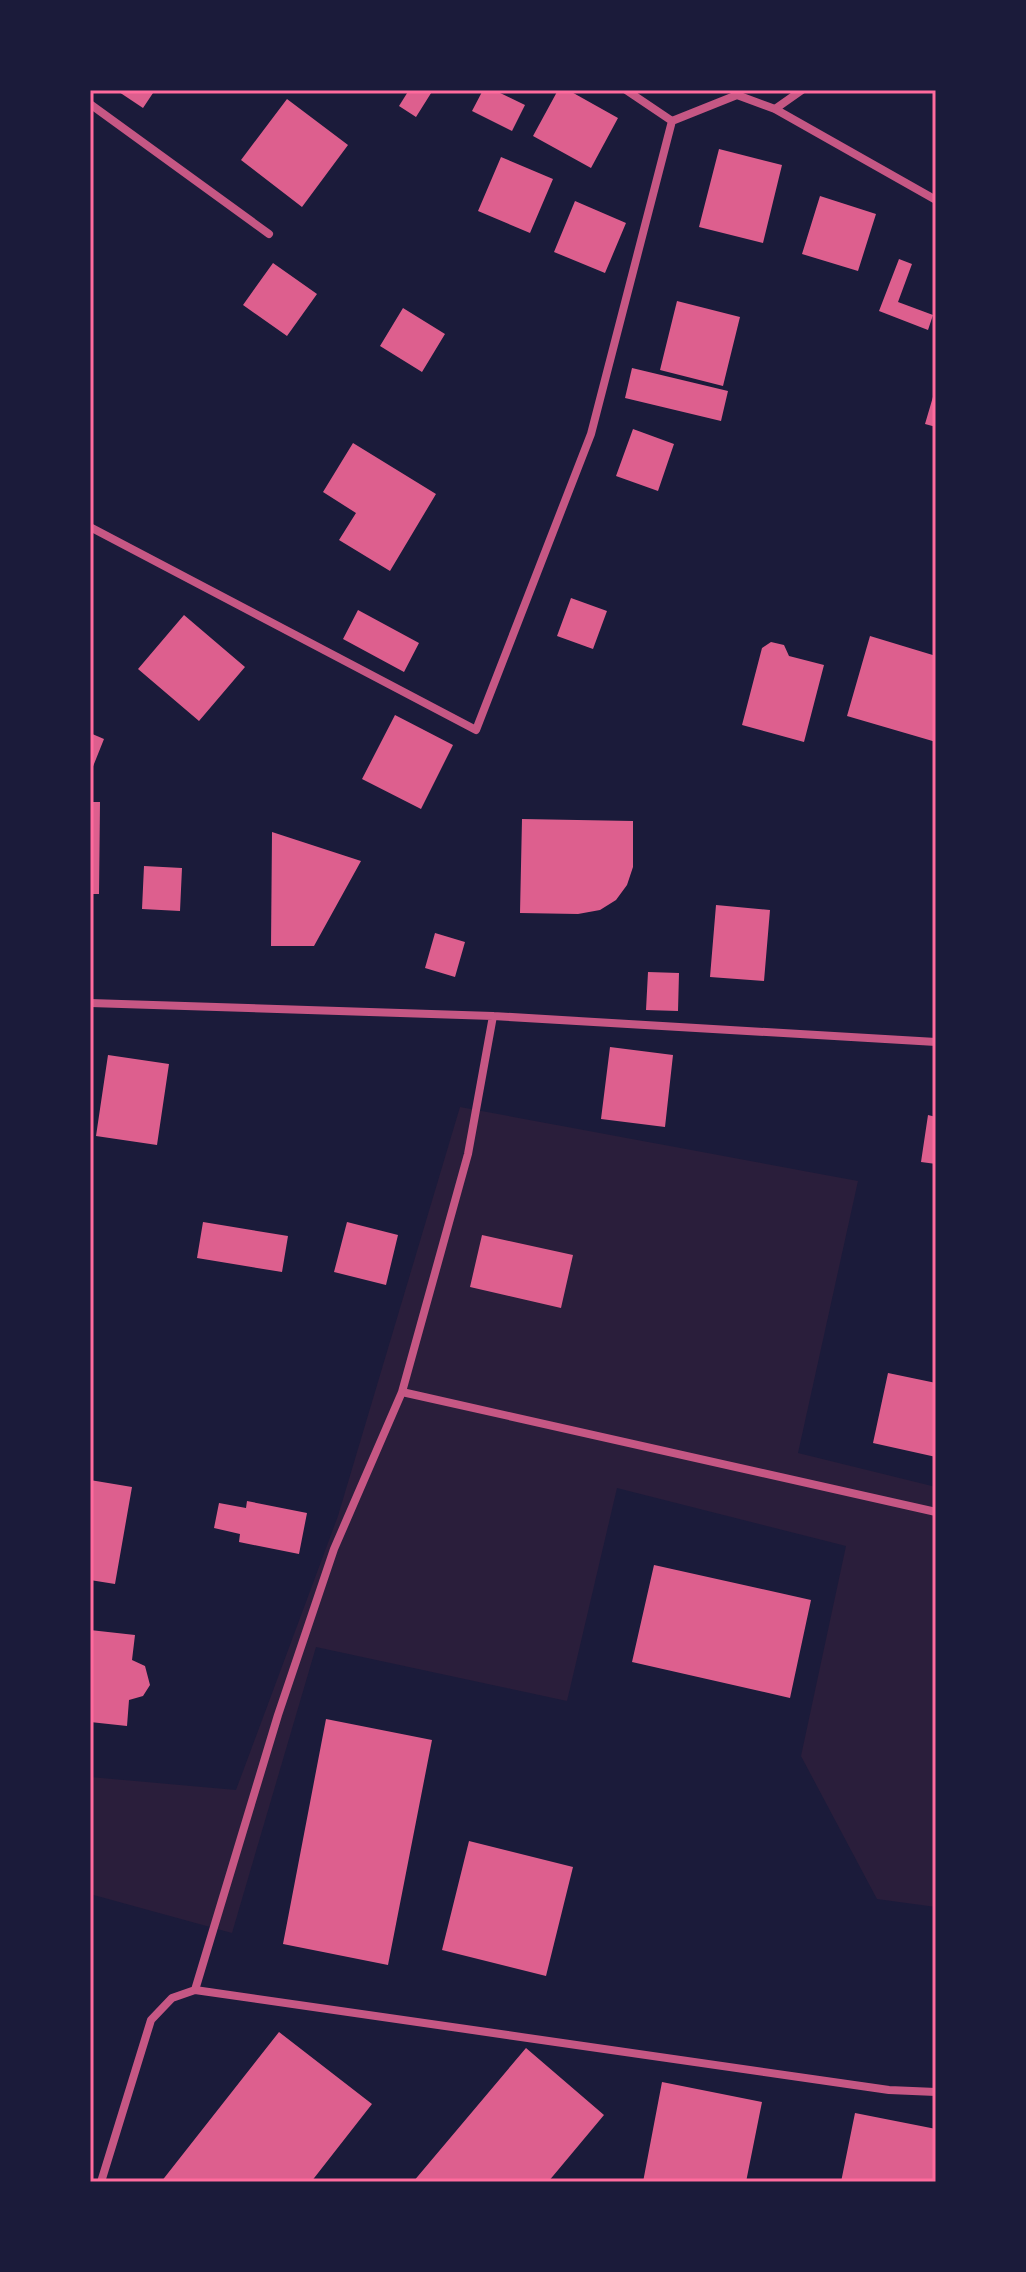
<svg xmlns="http://www.w3.org/2000/svg" width="1026" height="2272" viewBox="0 0 1026 2272" font-family="'Source Sans 3',sans-serif">
	<style>
		.green { fill: #2a1e3b }
		.building { fill: #dd5f8e }
		.lines { fill: none; stroke-linecap: round; stroke-linejoin: round }
		.minor { stroke: #c65784; stroke-width: 8 }
		.neatline { fill: none; stroke: #ff6b9d; stroke-width: 3 }
	</style>
	<rect width="100%" height="100%" fill="#1b1b3a"/>
	<!-- green -->
	<path class="green" d="M460,1107l398,74 -60,272 138,34v420l-59,-8 -76,-143 45,-210 -229,-58 -50,213 -251,-54 -84,286 -142,-39v-117l146,13 102,-274z"/>
	<!-- building -->
	<path class="building" d="M116,90h39l-12,18z
		M409,90h24l-17,27 -17,-11z
		M483,90h11l31,15 -13,26 -40,-20z
		M558,90h10l50,28 -27,50 -58,-32z
		M287,99l61,46 -46,62 -61,-47z
		M719,149l63,16 -19,78 -64,-16z
		M501,157l52,22 -23,54 -52,-22z
		M820,196l56,18 -18,57 -56,-17z
		M575,201l51,22 -21,50 -51,-21z
		M899,259l13,5 -14,38 35,13 -5,15 -49,-19z
		M273,263l44,31 -30,42 -44,-31z
		M677,301l63,16 -17,69 -63,-16z
		M403,308l42,26 -23,38 -42,-26z
		M632,368l96,23 -7,30 -96,-23z
		M935,390h1v37l-11,-3z
		M633,429l41,15 -16,47 -42,-15z
		M353,443l83,51 -46,77 -51,-31 17,-27 -33,-21z
		M571,598l36,13 -14,38 -36,-13z
		M358,610l61,33 -15,29 -61,-33z
		M184,615l61,52 -46,54 -61,-52z
		M870,636l66,20v86l-89,-26z
		M771,642l13,3 5,11 35,9 -20,77 -62,-17 20,-77z
		M395,715l58,30 -32,64 -59,-30z
		M90,733l14,6 -14,35z
		M90,802h10l-1,92h-9z
		M522,819l111,2v46l-6,18 -11,15 -16,10 -22,4 -58,-1z
		M272,832l89,29 -47,85h-43z
		M144,866l38,2 -2,43 -38,-2z
		M716,905l54,5 -6,71 -54,-4z
		M435,933l30,9 -10,35 -30,-9z
		M648,972l31,1 -1,38 -32,-1z
		M610,1047l63,8 -8,72 -64,-8z
		M108,1055l61,9 -12,81 -61,-9z
		M928,1115l8,2v47l-15,-2z
		M203,1222l85,14 -6,36 -85,-14z
		M347,1222l51,13 -12,50 -52,-13z
		M482,1235l91,20 -12,53 -91,-21z
		M888,1373l48,10v74l-63,-14z
		M90,1480l42,7 -17,97 -25,-4z
		M247,1501l60,12 -8,41 -60,-12 1,-8 -26,-6 5,-25 27,5z
		M654,1565l157,35 -21,98 -158,-36z
		M90,1630l45,5 -3,25 13,6 5,19 -7,11 -14,4 -2,26 -37,-4z
		M326,1719l106,21 -44,225 -105,-21z
		M469,1841l104,26 -27,109 -104,-26z
		M279,2032l93,72 -61,78h-150z
		M526,2048l78,67 -56,67h-135z
		M662,2082l100,20 -16,80h-103z
		M855,2113l81,16v53h-95z"/>
	<g class="lines">
		<!-- minor -->
		<path class="minor" d="M626,90l46,31 65,-26 38,14 161,91
			M90,104l179,130
			M775,109l27,-19
			M90,527l386,203 115,-296 81,-313
			M90,1003l403,13 443,26
			M402,1392l534,120
			M195,1990l83,-275 56,-166 68,-157 66,-238 25,-138
			M101,2182l50,-162 21,-22 23,-8 694,100 47,2"/>
	</g>
	<!-- border -->
	<rect width="1026" height="2272" fill="none" stroke="#1b1b3a" stroke-width="184"/>
	<rect x="92" y="92" width="842" height="2088" class="neatline"/>
</svg>
